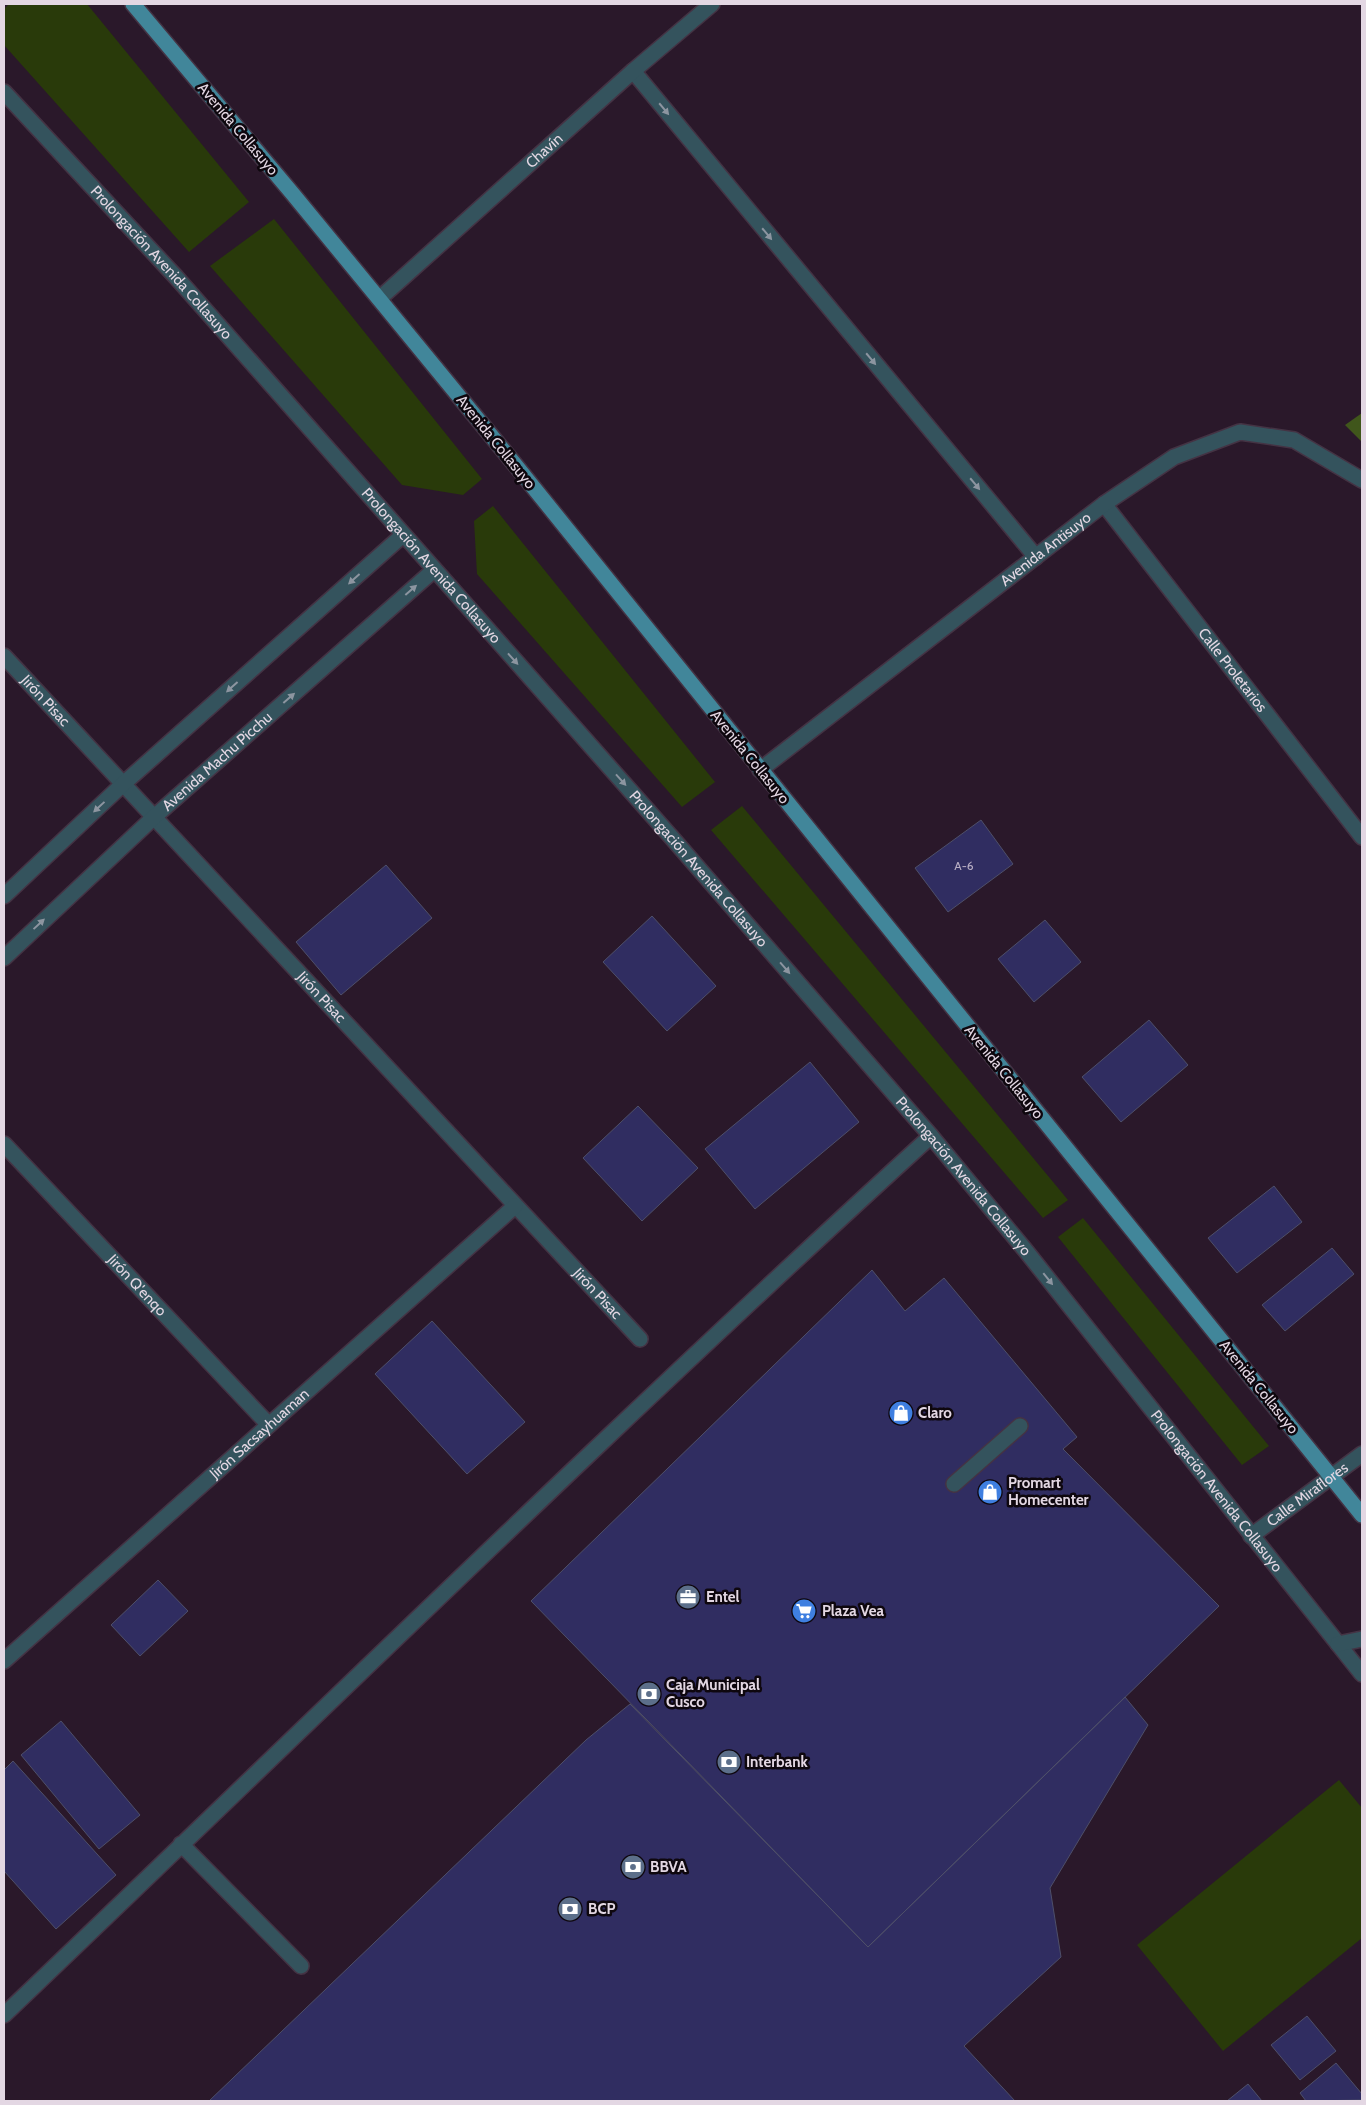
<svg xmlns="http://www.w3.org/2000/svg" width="1366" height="2105" viewBox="0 0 1366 2105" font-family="Cabin,sans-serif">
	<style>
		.green { fill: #293a0a }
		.forest { fill: #40561b }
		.building { fill: #302d61; stroke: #4e4f69 }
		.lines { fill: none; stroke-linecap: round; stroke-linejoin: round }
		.service-casing { stroke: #434; stroke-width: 18 }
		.minor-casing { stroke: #434; stroke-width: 18 }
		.tertiary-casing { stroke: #434; stroke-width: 18 }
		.primary-casing { stroke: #434; stroke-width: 18 }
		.service { stroke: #34535d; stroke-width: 15 }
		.minor { stroke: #34535d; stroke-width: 15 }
		.tertiary { stroke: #34535d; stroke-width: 15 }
		.primary { stroke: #41869a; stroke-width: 15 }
		.oneway { fill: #8c95a0 }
		.labels { text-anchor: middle; stroke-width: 5; stroke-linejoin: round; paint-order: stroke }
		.number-label { font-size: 12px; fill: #b6acc2 }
		.street-label { font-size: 15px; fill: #e3d7e3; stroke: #0e070e }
		.poi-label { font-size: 15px; font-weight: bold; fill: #e3d7e3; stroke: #0e070e; text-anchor: start }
	</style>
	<rect width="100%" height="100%" fill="#2a182a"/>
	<!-- green -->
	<path class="green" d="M9,4h78l162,198 -60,50 -185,-207v-36z
		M274,219l208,260 -19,16 -61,-10 -192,-219z
		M493,506l222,276 -33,25 -205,-233 -3,-53z
		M742,806l326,394 -25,18 -332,-388z
		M1083,1218l186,228 -27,19 -184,-228z
		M1339,1780l23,28v130l-139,113 -86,-106z"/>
	<!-- forest -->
	<path class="forest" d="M1362,413v29l-17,-17z"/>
	<!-- building -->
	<path class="building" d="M981,820l32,44 -65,48 -33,-44z
		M386,865l46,53 -91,77 -45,-53z
		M652,916l64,70 -49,45 -64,-69z
		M1045,920l36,42 -47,40 -36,-43z
		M1149,1020l39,45 -67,57 -39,-45z
		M810,1062l49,60 -104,87 -50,-60z
		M638,1106l60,62 -56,53 -59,-63z
		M1274,1186l28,36 -65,51 -29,-35z
		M1332,1248l22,26 -69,57 -23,-26z
		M872,1270l33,41 39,-33 133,159 -14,12 156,157 -351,341 -337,-346z
		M432,1321l93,101 -58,52 -92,-100z
		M158,1580l30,31 -48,45 -29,-31z
		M1125,1697l23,28 -98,163 11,69 -97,89 51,55h-806l377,-361 44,-36 238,243z
		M61,1721l79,94 -41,34 -78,-94z
		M13,1761l103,114 -60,54 -52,-58v-101z
		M1307,2016l29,35 -36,29 -29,-35z
		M1336,2063l26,31v6l-56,1 -6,-8z
		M1248,2084l14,17h-35z"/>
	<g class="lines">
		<defs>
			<path id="service" d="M633,71l403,486
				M954,1484l66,-58
				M181,1844l120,122
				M4,2015c308,-294 612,-592 927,-879"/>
			<g id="minor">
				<path id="s1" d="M4,92l172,185 497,562 258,297 95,115 336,423"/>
				<path id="s2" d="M379,299l254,-228 79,-67"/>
				<path id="s3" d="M1104,504l258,333"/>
				<path id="s4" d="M4,656l636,683"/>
				<path d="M4,896l118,-111 281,-250"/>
				<path id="s5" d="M4,958l149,-140 281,-248"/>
				<path id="s6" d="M4,1144l265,281"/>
				<path id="s7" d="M1251,1536l111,-82"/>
				<path d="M1338,1644l24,-5"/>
				<path id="s8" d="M4,1661l511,-455"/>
			</g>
			<g id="tertiary">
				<path id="s9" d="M760,770l344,-266 70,-47 66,-25 54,8 68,40"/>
			</g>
			<path id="primary" d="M133,4l159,189 225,274 845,1048"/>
		</defs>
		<!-- service casing -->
		<use href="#service" class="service-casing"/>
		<!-- minor casing -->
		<use href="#minor" class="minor-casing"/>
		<!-- tertiary casing -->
		<use href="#tertiary" class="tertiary-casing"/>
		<!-- primary casing -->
		<use href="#primary" class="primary-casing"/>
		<!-- service -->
		<use href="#service" class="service"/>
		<!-- minor -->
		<use href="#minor" class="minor"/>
		<!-- tertiary -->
		<use href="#tertiary" class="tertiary"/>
		<!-- primary -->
		<use href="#primary" class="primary"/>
	</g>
	<!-- one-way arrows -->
	<defs><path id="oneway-solid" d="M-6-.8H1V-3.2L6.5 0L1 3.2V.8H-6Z" transform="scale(1.25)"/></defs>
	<g class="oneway">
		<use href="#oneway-solid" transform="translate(664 109) rotate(50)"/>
		<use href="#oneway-solid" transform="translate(767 234) rotate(50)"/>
		<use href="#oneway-solid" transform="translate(871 359) rotate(50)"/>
		<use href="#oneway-solid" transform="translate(975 484) rotate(50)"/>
		<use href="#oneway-solid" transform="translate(354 579) rotate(138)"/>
		<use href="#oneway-solid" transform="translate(411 590) rotate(-41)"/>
		<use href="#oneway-solid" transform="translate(513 659) rotate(48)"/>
		<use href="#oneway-solid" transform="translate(232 687) rotate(138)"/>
		<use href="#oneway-solid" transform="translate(289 698) rotate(-41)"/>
		<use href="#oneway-solid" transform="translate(621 780) rotate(48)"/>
		<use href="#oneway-solid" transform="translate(99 807) rotate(137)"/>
		<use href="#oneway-solid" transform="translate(39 924) rotate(-43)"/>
		<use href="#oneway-solid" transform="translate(785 968) rotate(49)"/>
		<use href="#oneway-solid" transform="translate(1048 1279) rotate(51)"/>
	</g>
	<!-- icons -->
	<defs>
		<symbol id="shop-disc" viewBox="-11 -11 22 22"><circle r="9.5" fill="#3f7fe0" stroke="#0e070e"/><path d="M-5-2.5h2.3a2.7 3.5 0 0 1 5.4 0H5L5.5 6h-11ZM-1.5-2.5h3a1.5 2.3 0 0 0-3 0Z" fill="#fff"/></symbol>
		<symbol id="office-disc" viewBox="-11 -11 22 22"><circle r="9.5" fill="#5c6f8a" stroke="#0e070e"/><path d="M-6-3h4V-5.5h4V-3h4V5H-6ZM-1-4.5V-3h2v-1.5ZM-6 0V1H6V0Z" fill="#fff"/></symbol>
		<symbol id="supermarket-disc" viewBox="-11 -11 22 22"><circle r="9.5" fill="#3f7fe0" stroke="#0e070e"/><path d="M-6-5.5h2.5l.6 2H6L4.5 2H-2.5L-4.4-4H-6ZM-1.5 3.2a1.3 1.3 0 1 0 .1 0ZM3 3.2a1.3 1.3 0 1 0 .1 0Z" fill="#fff"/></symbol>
		<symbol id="bank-disc" viewBox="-11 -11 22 22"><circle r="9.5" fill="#5c6f8a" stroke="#0e070e"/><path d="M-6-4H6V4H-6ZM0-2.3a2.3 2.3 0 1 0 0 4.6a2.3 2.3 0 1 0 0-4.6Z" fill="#fff"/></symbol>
	</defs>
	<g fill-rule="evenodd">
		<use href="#shop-disc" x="887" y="1399" width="28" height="28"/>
		<use href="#shop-disc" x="976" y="1478" width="28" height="28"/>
		<use href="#office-disc" x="674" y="1583" width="28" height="28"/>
		<use href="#supermarket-disc" x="790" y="1597" width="28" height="28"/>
		<use href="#bank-disc" x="635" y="1680" width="28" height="28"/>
		<use href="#bank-disc" x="715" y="1748" width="28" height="28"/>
		<use href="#bank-disc" x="619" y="1853" width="28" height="28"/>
		<use href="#bank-disc" x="556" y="1895" width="28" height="28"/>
	</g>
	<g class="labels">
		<!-- number labels -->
		<g class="number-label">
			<text x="964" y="870">A-6</text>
		</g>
		<!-- street labels -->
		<g class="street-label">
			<text transform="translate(238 129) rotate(50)" y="5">Avenida Collasuyo</text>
			<text dy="5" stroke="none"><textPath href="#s2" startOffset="222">Chavín</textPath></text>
			<text dy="5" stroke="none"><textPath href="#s1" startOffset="232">Prolongación Avenida Collasuyo</textPath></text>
			<text transform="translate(496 442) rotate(51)" y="5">Avenida Collasuyo</text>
			<text dy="5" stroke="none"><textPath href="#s9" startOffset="361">Avenida Antisuyo</textPath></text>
			<text dy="5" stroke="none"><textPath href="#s1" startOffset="638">Prolongación Avenida Collasuyo</textPath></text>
			<text dy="5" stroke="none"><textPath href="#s3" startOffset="210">Calle Proletarios</textPath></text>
			<text dy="5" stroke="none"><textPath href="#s4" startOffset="61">Jirón Pisac</textPath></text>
			<text transform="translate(750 757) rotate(51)" y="5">Avenida Collasuyo</text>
			<text dy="5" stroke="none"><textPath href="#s5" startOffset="290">Avenida Machu Picchu</textPath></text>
			<text dy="5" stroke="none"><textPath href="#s1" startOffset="1042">Prolongación Avenida Collasuyo</textPath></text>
			<text dy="5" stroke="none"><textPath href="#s4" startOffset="466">Jirón Pisac</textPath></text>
			<text transform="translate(1004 1072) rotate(51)" y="5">Avenida Collasuyo</text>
			<text dy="5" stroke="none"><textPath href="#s1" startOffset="1448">Prolongación Avenida Collasuyo</textPath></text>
			<text dy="5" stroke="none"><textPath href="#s6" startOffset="194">Jirón Q'enqo</textPath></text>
			<text dy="5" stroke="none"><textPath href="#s4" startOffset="871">Jirón Pisac</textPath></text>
			<text transform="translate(1259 1387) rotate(51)" y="5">Avenida Collasuyo</text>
			<text dy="5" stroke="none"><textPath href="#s8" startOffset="342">Jirón Sacsayhuaman</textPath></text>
			<text dy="5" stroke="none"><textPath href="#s1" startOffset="1852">Prolongación Avenida Collasuyo</textPath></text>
			<text dy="5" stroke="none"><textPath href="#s7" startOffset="70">Calle Miraflores</textPath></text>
		</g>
		<!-- poi labels -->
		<g class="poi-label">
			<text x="918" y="1418">Claro</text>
			<text x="1008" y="1488">Promart<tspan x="1008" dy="17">Homecenter</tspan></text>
			<text x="706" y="1602">Entel</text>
			<text x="822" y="1616">Plaza Vea</text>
			<text x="666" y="1690">Caja Municipal<tspan x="666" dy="17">Cusco</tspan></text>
			<text x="746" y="1767">Interbank</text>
			<text x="650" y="1872">BBVA</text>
			<text x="588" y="1914">BCP</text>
		</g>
	</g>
	<!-- border -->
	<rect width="1366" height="2105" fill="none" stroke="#e3d7e3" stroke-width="10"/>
</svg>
